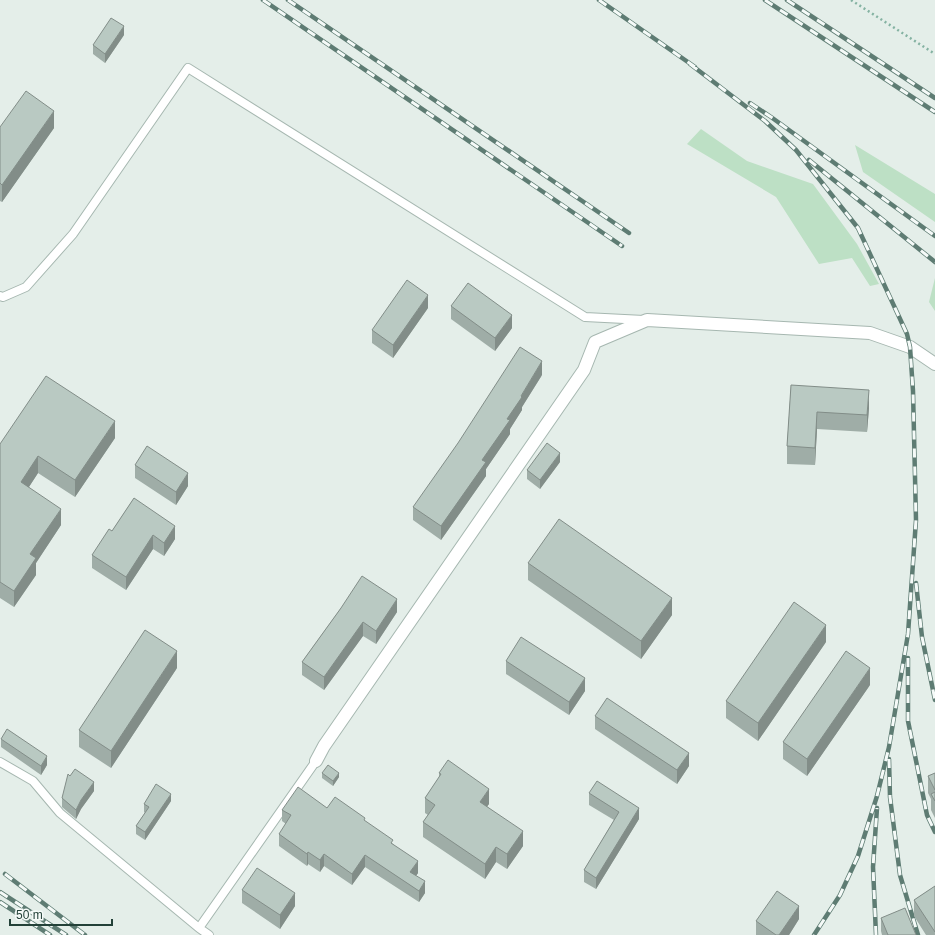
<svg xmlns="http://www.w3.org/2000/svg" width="935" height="935" viewBox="0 0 935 935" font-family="Arial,sans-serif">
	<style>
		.green { fill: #bde0c5 }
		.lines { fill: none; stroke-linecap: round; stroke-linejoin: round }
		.lane-casing { stroke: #a6b7b0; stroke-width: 10 }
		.street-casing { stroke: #a6b7b0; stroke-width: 14 }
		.path { stroke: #84b2a2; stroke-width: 2.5; stroke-dasharray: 2 3; stroke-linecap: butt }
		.lane { stroke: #fff; stroke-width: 8 }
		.street { stroke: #fff; stroke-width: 12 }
		.rail-casing { stroke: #5e7c73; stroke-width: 4.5 }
		.rail { stroke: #f5faf8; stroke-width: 3; stroke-dasharray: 9; stroke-linecap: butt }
		.wall { fill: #9fada7 }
		.shaded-wall { fill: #828d88 }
		.building { fill: #b9c9c2; stroke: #828d88 }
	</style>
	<rect width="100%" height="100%" fill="#e4eee9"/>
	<!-- green -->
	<path class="green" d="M701,129l46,32 66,23 44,60 22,40 -9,2 -18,-28 -33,6 -43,-67 -89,-53z
		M855,145l80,49v28l-72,-50z
		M935,278v33l-6,-9z"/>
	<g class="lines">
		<defs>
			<path id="lane" d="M0,296l3,1 23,-10 47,-53 115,-166 397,249 59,3
				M0,762l33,19 27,32 139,115
				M209,935l-10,-7 117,-167"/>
			<path id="street" d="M316,761l8,-15 260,-376 11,-28 52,-22 223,13 40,14 25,17"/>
		</defs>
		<!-- lane casing -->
		<use href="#lane" class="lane-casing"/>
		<!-- street casing -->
		<use href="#street" class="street-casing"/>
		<!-- path -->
		<path class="path" d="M851,0l84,54"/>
		<!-- lane -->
		<use href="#lane" class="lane"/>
		<!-- street -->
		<use href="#street" class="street"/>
		<defs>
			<path id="rail" d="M263,0l359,246
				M288,0l341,233
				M599,0l96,67
				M765,0l170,112
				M787,0l148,98
				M690,64l75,57 31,29 62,78 49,106 3,13 3,44 3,129 -8,114 -19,113 -12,49 -19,60 -18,39 -26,40
				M750,103l21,14 164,119
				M809,160l126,102
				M916,583l6,54 13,63
				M908,658v63l19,94 8,17
				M889,759l1,38 10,78 18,60
				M5,874l80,61
				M0,892l66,43
				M0,902l50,33
				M876,935l-3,-68 4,-59"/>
		</defs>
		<!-- rail casing -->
		<use href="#rail" class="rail-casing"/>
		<!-- rail -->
		<use href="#rail" class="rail"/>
	</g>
	<!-- wall -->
	<path class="wall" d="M124,35l-19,28 -12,-9v-9z
		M0,127l54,1 -52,74 -2,-1z
		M451,306l61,22 -17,23 -44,-32z
		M428,308l-35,50 -21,-15v-13z
		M542,375l-20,32v3l-12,19v5l-24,35v7l-45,64 -28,-20v-13z
		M791,385l78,23 -2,24 -50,-3 -2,36 -28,-1v-18z
		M115,438l-40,59 -37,-24 -9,14 32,38 -25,38v12l-22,32 -14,-9v-154z
		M560,462l-20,27 -13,-10v-9z
		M135,465l53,21 -12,19 -41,-27z
		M134,498l41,41 -11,17 -11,-7 -27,41 -34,-22v-13l20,-24z
		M528,563l144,52 -31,44 -113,-79z
		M341,608l56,4 -21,32 -13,-8 -39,54 -22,-15v-13z
		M826,642l-68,99 -32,-23v-17z
		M506,661l79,30 -16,24 -63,-41z
		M177,668l-66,100 -32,-21v-17z
		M870,685l-63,91 -24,-17v-17z
		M595,716l94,50 -12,18 -82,-55z
		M1,739l46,26 -6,10 -40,-28z
		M322,773l17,4 -6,9 -11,-8z
		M439,773l50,31 -2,2 36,40 -16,23 -11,-7 -11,17 -62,-42v-15l5,-7 -3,-2v-15l14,-20z
		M935,773v45l-4,-8v-11l-3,-6v-17z
		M94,791l-13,18 -5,10 -14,-12v-9z
		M589,793l50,26 -43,70 -12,-7v-12l30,-50 -25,-15z
		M171,801l-26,39 -9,-6v-8l9,-13 -1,-1v-8z
		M327,808l38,13 28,23 25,29 -2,3 9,17 -6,9 -54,-35 -13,18 -28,-19 -4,6 -12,-8 -1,2 -28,-20v-12l7,-10 -4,-3v-11z
		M935,886v49h-9l-12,-19v-16z
		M242,890l53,16 -15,23 -38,-26z
		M881,918l35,17h-34l-1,-4z
		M799,919l-10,16h-33v-14z"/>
	<!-- shaded-wall -->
	<path class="shaded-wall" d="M124,26v9l-19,28v-9z
		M54,111v17l-52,74v-17z
		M428,295v13l-35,50v-13z
		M512,315v13l-17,23v-13z
		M542,361v14l-20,32v3l-12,19v5l-24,35v7l-45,64v-14l41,-66 39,-64z
		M869,390v18l-2,24v-17z
		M817,412v17l-2,36v-17z
		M115,421v17l-40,59v-17z
		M560,453v9l-20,27v-9z
		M38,456v17l-17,26v-17z
		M188,473v13l-12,19v-13z
		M61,509v16l-25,38v12l-22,32v-16l16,-37z
		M175,526v13l-11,17v-13z
		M153,535v14l-27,41v-13z
		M672,598v17l-31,44v-18z
		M397,599v13l-21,32v-13z
		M363,622v14l-39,54v-13z
		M826,625v17l-68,99v-18z
		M177,651v17l-66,100v-17z
		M870,668v17l-63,91v-17z
		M585,678v13l-16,24v-13z
		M689,753v13l-12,18v-14z
		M47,756v9l-6,10v-9z
		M339,773v4l-6,9v-5z
		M94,782v9l-13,18 -5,10v-9l5,-10z
		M489,789v15l-9,12v-14z
		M171,794v7l-26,39v-8z
		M639,808v11l-43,70v-11z
		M523,831v15l-16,23v-15z
		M496,847v15l-11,17v-15z
		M308,852v12l-1,2v-12z
		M324,854v12l-4,6v-12z
		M365,855v12l-13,18v-11z
		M418,861v12l-8,11v-12z
		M425,881v12l-6,9v-11z
		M295,893v13l-15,23v-14z
		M799,906v13l-10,16h-10z"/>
	<!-- building -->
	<path class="building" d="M111,18l13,8 -19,28 -12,-9z
		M26,91l28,20 -52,74 -2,-2v-56z
		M407,280l21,15 -35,50 -21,-15z
		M468,283l44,32 -17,23 -44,-32z
		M520,347l22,14 -21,35 1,1 -15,22 3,1 -28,40 4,2 -45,64 -28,-19 45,-64z
		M46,376l69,45 -40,59 -37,-24 -17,26 40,27 -31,45 6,4 -22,33 -14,-9v-138z
		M791,385l78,5 -2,25 -50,-3 -2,36 -28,-2z
		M547,443l13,10 -20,27 -13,-10z
		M147,446l41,27 -12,19 -41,-27z
		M134,498l41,28 -11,17 -11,-8 -27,42 -34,-22 17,-26 3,2z
		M559,519l113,79 -31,43 -113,-78z
		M362,576l35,23 -21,32 -13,-9 -39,55 -22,-15 39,-54z
		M794,602l32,23 -68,98 -32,-22z
		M145,630l32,21 -66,100 -32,-21z
		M521,637l64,41 -16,24 -63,-41z
		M846,651l24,17 -63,91 -24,-17z
		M607,698l82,55 -12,17 -82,-54z
		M7,729l40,27 -6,10 -40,-27z
		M448,760l41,29 -9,13 43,29 -16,23 -11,-7 -11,17 -62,-42 12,-17 -10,-7 16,-24 -2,-1z
		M328,765l11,8 -6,8 -11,-8z
		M75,769l19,13 -13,18 -5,10 -14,-12 6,-24 2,2z
		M935,773v17l-7,-14z
		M597,781l42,27 -43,70 -12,-8 35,-58 -30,-19z
		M156,784l15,10 -26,38 -9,-6 13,-19 -5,-3z
		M298,787l29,21 8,-11 30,21 -1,2 29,20 -2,3 27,18 -8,11 15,9 -6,10 -54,-36 -13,19 -28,-20 -4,6 -12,-8 -1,2 -28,-20 12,-19 -9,-5z
		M935,792v9l-4,-7z
		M257,868l38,25 -15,22 -38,-25z
		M935,886v46l-21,-32z
		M777,891l22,15 -20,29h-3l-20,-14z
		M905,908l11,27h-28l-7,-17z"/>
	<!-- scale -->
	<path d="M10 919v6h102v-6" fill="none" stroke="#234138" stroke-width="2"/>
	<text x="16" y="919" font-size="12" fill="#234138" stroke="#f5faf8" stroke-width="3" paint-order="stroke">50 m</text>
</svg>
